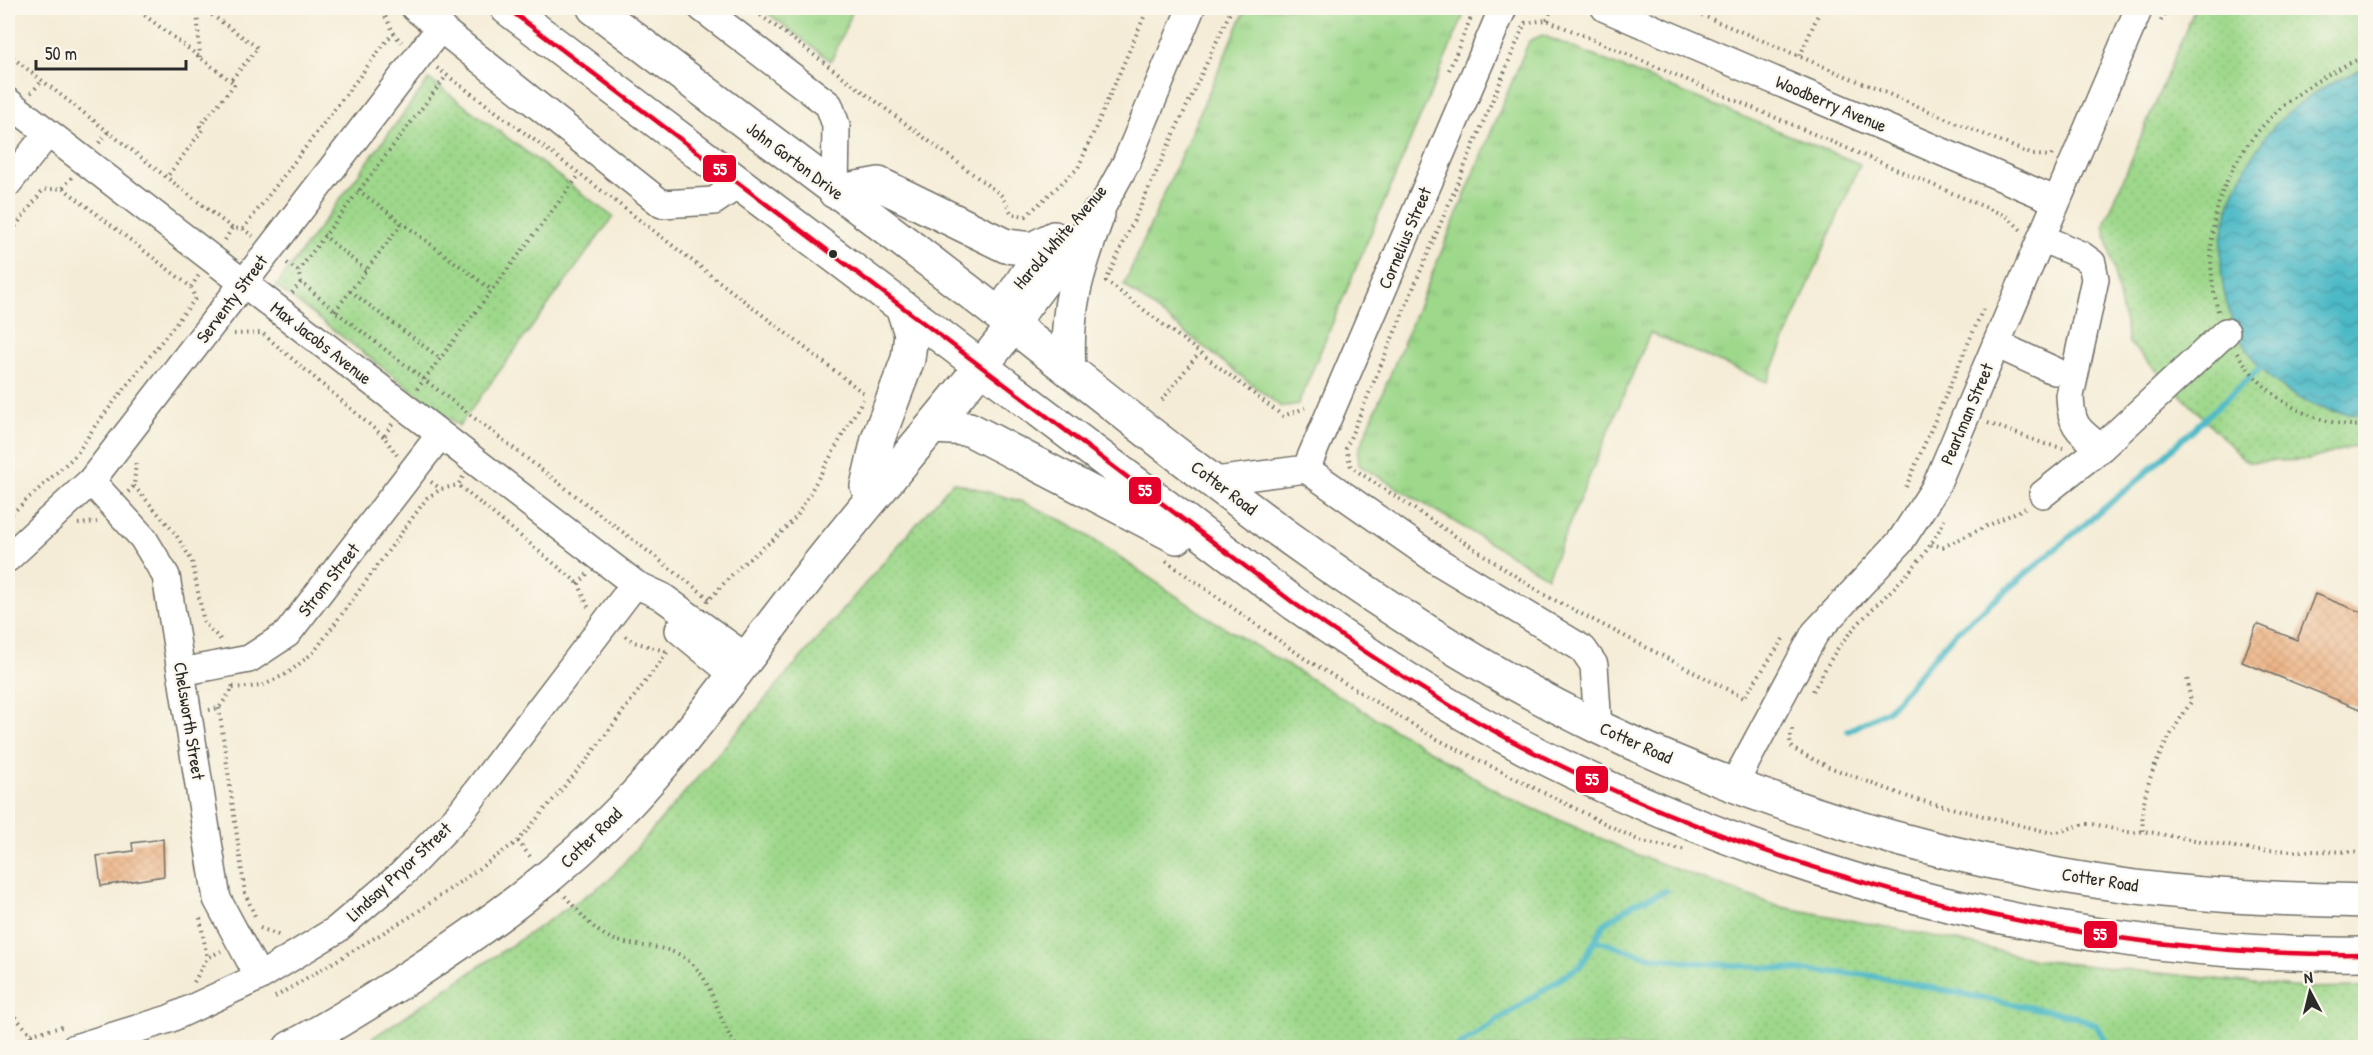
<svg xmlns="http://www.w3.org/2000/svg" width="2373" height="1055" viewBox="0 0 2373 1055" font-family="'Patrick Hand',sans-serif">
	<style>
		.grass { fill: url(#grass-tufts); stroke: #64825b; stroke-width: 1.5 }
		.park { fill: url(#park-dots); stroke: #64825b; stroke-width: 1.5 }
		.water { fill: url(#water-waves); stroke: #3c7278; stroke-width: 1.5 }
		.lines { fill: none; stroke-linecap: round; stroke-linejoin: round }
		.stream { stroke: #4cb9c6; stroke-width: 6 }
		.building { fill: url(#building-cross-hatch) }
		.minor-casing { stroke: #716f67; stroke-width: 30 }
		.major-casing { stroke: #716f67; stroke-width: 36 }
		.path { stroke: #716f67; stroke-width: 4; stroke-dasharray: 1.5 4.5; stroke-linecap: butt }
		.minor { stroke: #fff; stroke-width: 27 }
		.major { stroke: #fff; stroke-width: 33 }
		.bus-1-casing { stroke: #fbf7ec; stroke-width: 9 }
		.bus-1 { stroke: #e4002b; stroke-width: 4.5 }
		.bus-dot { fill: #2b2b2b; stroke: #fbf7ec; stroke-width: 2 }
		.labels { text-anchor: middle; stroke-width: 4.5; stroke-linejoin: round; paint-order: stroke }
		.street-label { font-size: 18px; fill: #2b2b2b; stroke: #fbf7ec }
		.line-badge { stroke: #fbf7ec; stroke-width: 2 }
		.badge-label { font-size: 16px; text-anchor: middle; font-weight: bold; fill: #fff }
	</style>
	<defs>
		<pattern id="grass-tufts" width="24" height="20" patternUnits="userSpaceOnUse" patternTransform="scale(1.5)"><rect width="24" height="20" fill="#9ed88b"/><path d="M3 7l-1-3M5 7V3M7 7l1-3M15 17l-1-3M17 17v-4M19 17l1-3" fill="none" stroke="#88ba78"/></pattern>
		<pattern id="park-dots" width="8" height="8" patternUnits="userSpaceOnUse" patternTransform="scale(1.5)"><rect width="8" height="8" fill="#9ed88b"/><path d="M2 2h.1M6 6h.1" fill="none" stroke="#88ba78" stroke-width="1.8" stroke-linecap="round"/></pattern>
		<pattern id="water-waves" width="16" height="10" patternUnits="userSpaceOnUse" patternTransform="scale(1.5)"><rect width="16" height="10" fill="#4cb9c6"/><path d="M0 5q4-4 8 0t8 0" fill="none" stroke="#3f97a1"/></pattern>
		<pattern id="building-cross-hatch" width="8" height="8" patternUnits="userSpaceOnUse" patternTransform="scale(1.5)"><rect width="8" height="8" fill="#edb486"/><path d="M0 0l8 8M0 8l8-8" fill="none" stroke="#cb9b74"/></pattern>
	</defs>
	<rect width="100%" height="100%" fill="#fbf7ec"/>
	<filter id="ink" filterUnits="userSpaceOnUse"><feTurbulence type="fractalNoise" baseFrequency=".0167" numOctaves="2"/><feDisplacementMap in="SourceGraphic" scale="12" xChannelSelector="R" yChannelSelector="G"/><feConvolveMatrix kernelMatrix="1 2 1 2 8 2 1 2 1" color-interpolation-filters="sRGB"/></filter>
	<filter id="wash" filterUnits="userSpaceOnUse"><feTurbulence type="fractalNoise" baseFrequency=".008" numOctaves="4" result="noise"/><feDisplacementMap in="SourceGraphic" scale="24" xChannelSelector="R" yChannelSelector="G"/><feGaussianBlur stdDeviation="1.35" result="paint"/><feColorMatrix in="noise" values="0 0 0 0 0 0 0 0 0 0 0 0 0 0 0 0 0 1.4 0 .05"/><feComposite in="paint" operator="in"/></filter>
	<g filter="url(#wash)">
		<rect width="100%" height="100%" fill="#f4ecd6"/>
		<!-- grass -->
		<path class="grass" d="M761,8h93l-23,53z
			M1246,8h213l4,9 -165,387 -17,3 -157,-122z
			M1542,35l318,129 -93,218 -117,-49 -103,244 -188,-112 -1,-13 171,-411z"/>
		<!-- park -->
		<path class="park" d="M2195,8h170v435l-57,17 -61,2 -118,-119 -25,-118z
			M429,79l184,138 -154,209 -183,-140z
			M953,482l70,20 47,22 139,94 296,178 133,59 139,51 176,34 83,20 265,28 64,-1v60h-2006l250,-167z"/>
		<!-- water -->
		<path class="water" d="M2365,67v348c-89,-1 -148,-78 -144,-165 2,-41 21,-80 44,-113 24,-33 65,-54 100,-70z"/>
		<g class="lines">
			<!-- stream -->
			<path class="stream" d="M1848,731l40,-21 66,-76 186,-156 120,-110
				M1595,940l51,16 43,6 178,13 207,41 22,9 13,23
				M1456,1048l125,-83 23,-41 29,-20 33,-13"/>
		</g>
		<g id="blocks">
			<!-- building -->
			<path class="building" d="M2315,594l51,20v82l-6,13 -118,-47 15,-38 40,16z
				M163,839l1,37 -63,10 -4,-30 36,-5 -1,-8z"/>
		</g>
	</g>
	<g filter="url(#ink)">
		<use href="#blocks" fill-opacity="0" stroke="#716f67" stroke-width="1.5"/>
		<g class="lines">
			<defs>
				<path id="minor" d="M415,8l247,196 52,-3 25,-17
					M702,8l127,97 7,20 -1,67
					M1605,8l452,193
					M8,102l627,482 26,12 86,62
					M8,183l40,-50
					M2041,238l40,17 11,8 3,16 -25,117c1,31 8,34 31,52
					M997,314l28,-42 30,-34
					M1013,326l85,-112 28,-51 65,-155
					M1996,344l59,27
					M1306,469l197,-461
					M91,481l52,57 23,38 51,323 42,78
					M1215,481l91,-12 133,93 144,87 11,16 4,62
					M2043,494l58,-46 125,-116
					M8,558l83,-77 350,-454
					M679,630l55,45
					M181,672l68,-13 38,-25 153,-199
					M1734,784l81,-151 85,-91 35,-54 204,-480
					M75,1048l94,-29 90,-42 77,-47 66,-56 56,-58 177,-232"/>
				<path id="major" d="M507,8l788,596c78,54 159,108 244,151 252,126 545,203 827,199
					M594,8c140,107 283,211 422,320 183,144 370,296 580,398 158,76 331,130 505,156 88,14 176,17 265,19
					M835,192l44,-8 127,62 26,3 22,-11
					M1069,370c-4,-63 8,-98 29,-156
					M933,427l36,2 208,108
					M867,486l11,-47 30,-80 3,-25 -8,-25
					M290,1048c40,-20 78,-45 116,-69 83,-54 154,-105 223,-177 72,-76 131,-165 197,-247 62,-77 127,-151 187,-229"/>
			</defs>
			<!-- minor casing -->
			<use href="#minor" class="minor-casing"/>
			<!-- major casing -->
			<use href="#major" class="major-casing"/>
			<!-- path -->
			<path class="path" d="M135,8l100,76 -35,42 3,3 -36,48
				M197,8l3,49
				M202,8l56,40 -28,33
				M377,8c13,9 12,24 25,34
				M751,8l250,187 11,19 14,2 52,-48 70,-160
				M1232,8l-126,273 177,135 22,-8
				M1685,8l348,147 18,1 1,-2
				M123,12l3,-4
				M1547,20l5,-12
				M2161,21l6,-13
				M8,54l224,174 11,1 10,7
				M1800,56l21,-48
				M437,68l143,106 286,221
				M1449,70l26,-62
				M31,93l11,-12
				M99,143l9,-11
				M63,188l9,-11
				M358,190l134,100
				M243,229l149,-195
				M323,235l43,35
				M8,236l35,-46 20,-2 128,99 4,12 -100,127 -19,29 -68,62
				M225,240l7,-12
				M287,263l11,8 3,11 34,29 375,288
				M298,271l149,-196
				M191,287l8,-12
				M350,291l90,67
				M292,293l9,-11
				M335,311l67,-88
				M2218,311c-30,-120 41,-211 148,-255
				M234,334l28,-1 122,104
				M2237,353c30,46 73,72 129,73
				M417,389l163,-215
				M1162,400l37,-47
				M1988,423l57,21 18,4
				M392,424l-8,13 13,18
				M463,477l-5,8 121,99
				M431,482l10,7
				M134,486l41,47 17,28 12,62 19,19
				M1906,487l77,-178
				M128,492l6,-6 2,-26
				M78,524l19,-2
				M1931,544l12,3 82,-39
				M1166,561l138,97 129,79 209,105 45,8
				M587,574l-8,10 9,23
				M707,602l31,-34 42,-34 17,-18 66,-117
				M625,636l9,6 34,10
				M1783,639l-39,59 -203,-105 -190,-126 -5,-19 179,-425 22,-3 461,197 14,14
				M233,688l29,-2 26,-13 26,-21 113,-154 14,-9 17,-4
				M1813,691c10,-17 19,-36 31,-51 33,-41 79,-71 100,-120
				M219,708l26,185 10,23
				M209,710l10,-2 14,-20 -1,-4
				M1792,729l-2,14 3,6 36,18 82,31 137,34c14,1 20,-4 33,-7 20,-5 40,12 62,6l109,19 114,2
				M2143,831c-5,-46 24,-92 48,-129l-4,-25
				M518,841l14,18
				M565,896c13,15 26,32 43,41 28,14 58,3 83,26 25,22 26,60 47,85
				M200,918l7,40
				M260,928l21,8
				M8,976l6,40 17,18 1,14
				M194,982l13,-24 14,-7
				M275,997l138,-82 105,-74 68,-80 83,-111
				M31,1034l31,-7"/>
			<!-- minor -->
			<use href="#minor" class="minor"/>
			<!-- major -->
			<use href="#major" class="major"/>
			<defs>
				<path id="bus-1" d="M507,8l788,596c78,54 159,108 244,151 252,126 545,203 827,199"/>
			</defs>
			<!-- bus-1 casing -->
			<use href="#bus-1" class="bus-1-casing"/>
			<!-- bus-1 -->
			<use href="#bus-1" class="bus-1"/>
		</g>
	</g>
	<!-- markers -->
	<circle class="bus-dot" cx="833" cy="254" r="5"/>
	<g class="labels">
		<!-- street labels -->
		<g class="street-label">
			<text transform="translate(1831 104) rotate(23)" y="6">Woodberry Avenue</text>
			<text transform="translate(795 161) rotate(37)" y="6">John Gorton Drive</text>
			<text transform="translate(1060 237) rotate(-49)" y="6">Harold White Avenue</text>
			<text transform="translate(1405 238) rotate(-67)" y="6">Cornelius Street</text>
			<text transform="translate(232 299) rotate(-53)" y="6">Serventy Street</text>
			<text transform="translate(321 343) rotate(38)" y="6">Max Jacobs Avenue</text>
			<text transform="translate(1967 414) rotate(-67)" y="6">Pearlman Street</text>
			<text transform="translate(1224 488) rotate(37)" y="6">Cotter Road</text>
			<text transform="translate(329 580) rotate(-52)" y="6">Strom Street</text>
			<text transform="translate(189 721) rotate(81)" y="6">Chelsworth Street</text>
			<text transform="translate(1636 743) rotate(24)" y="6">Cotter Road</text>
			<text transform="translate(591 838) rotate(-44)" y="6">Cotter Road</text>
			<text transform="translate(399 872) rotate(-43)" y="6">Lindsay Pryor Street</text>
			<text transform="translate(2100 880) rotate(9)" y="6">Cotter Road</text>
		</g>
	</g>
	<g class="line-badge">
		<rect x="702" y="154" width="35" height="29" rx="6" fill="#e4002b"/>
		<rect x="1128" y="476" width="34" height="29" rx="6" fill="#e4002b"/>
		<rect x="1575" y="765" width="34" height="29" rx="6" fill="#e4002b"/>
		<rect x="2083" y="920" width="35" height="29" rx="6" fill="#e4002b"/>
	</g>
	<g class="badge-label">
		<text x="720" y="175">55</text>
		<text x="1145" y="496">55</text>
		<text x="1592" y="785">55</text>
		<text x="2100" y="940">55</text>
	</g>
	<!-- margin -->
	<rect width="2373" height="1055" fill="none" stroke="#fbf7ec" stroke-width="30"/>
	<!-- north arrow -->
	<g transform="translate(2310 992) rotate(353)" stroke="#fbf7ec" stroke-width="4.5" paint-order="stroke">
	<path d="M0-4.5L10 22L0 15L-10 22Z" fill="#2b2b2b"/>
	<text y="-9" font-size="16" font-weight="bold" text-anchor="middle" fill="#2b2b2b">N</text>
	</g>
	<!-- scale -->
	<path d="M36 60v9h150v-9" fill="none" stroke="#2b2b2b" stroke-width="3"/>
	<text x="45" y="60" font-size="18" fill="#2b2b2b" stroke="#fbf7ec" stroke-width="4.5" paint-order="stroke">50 m</text>
</svg>
